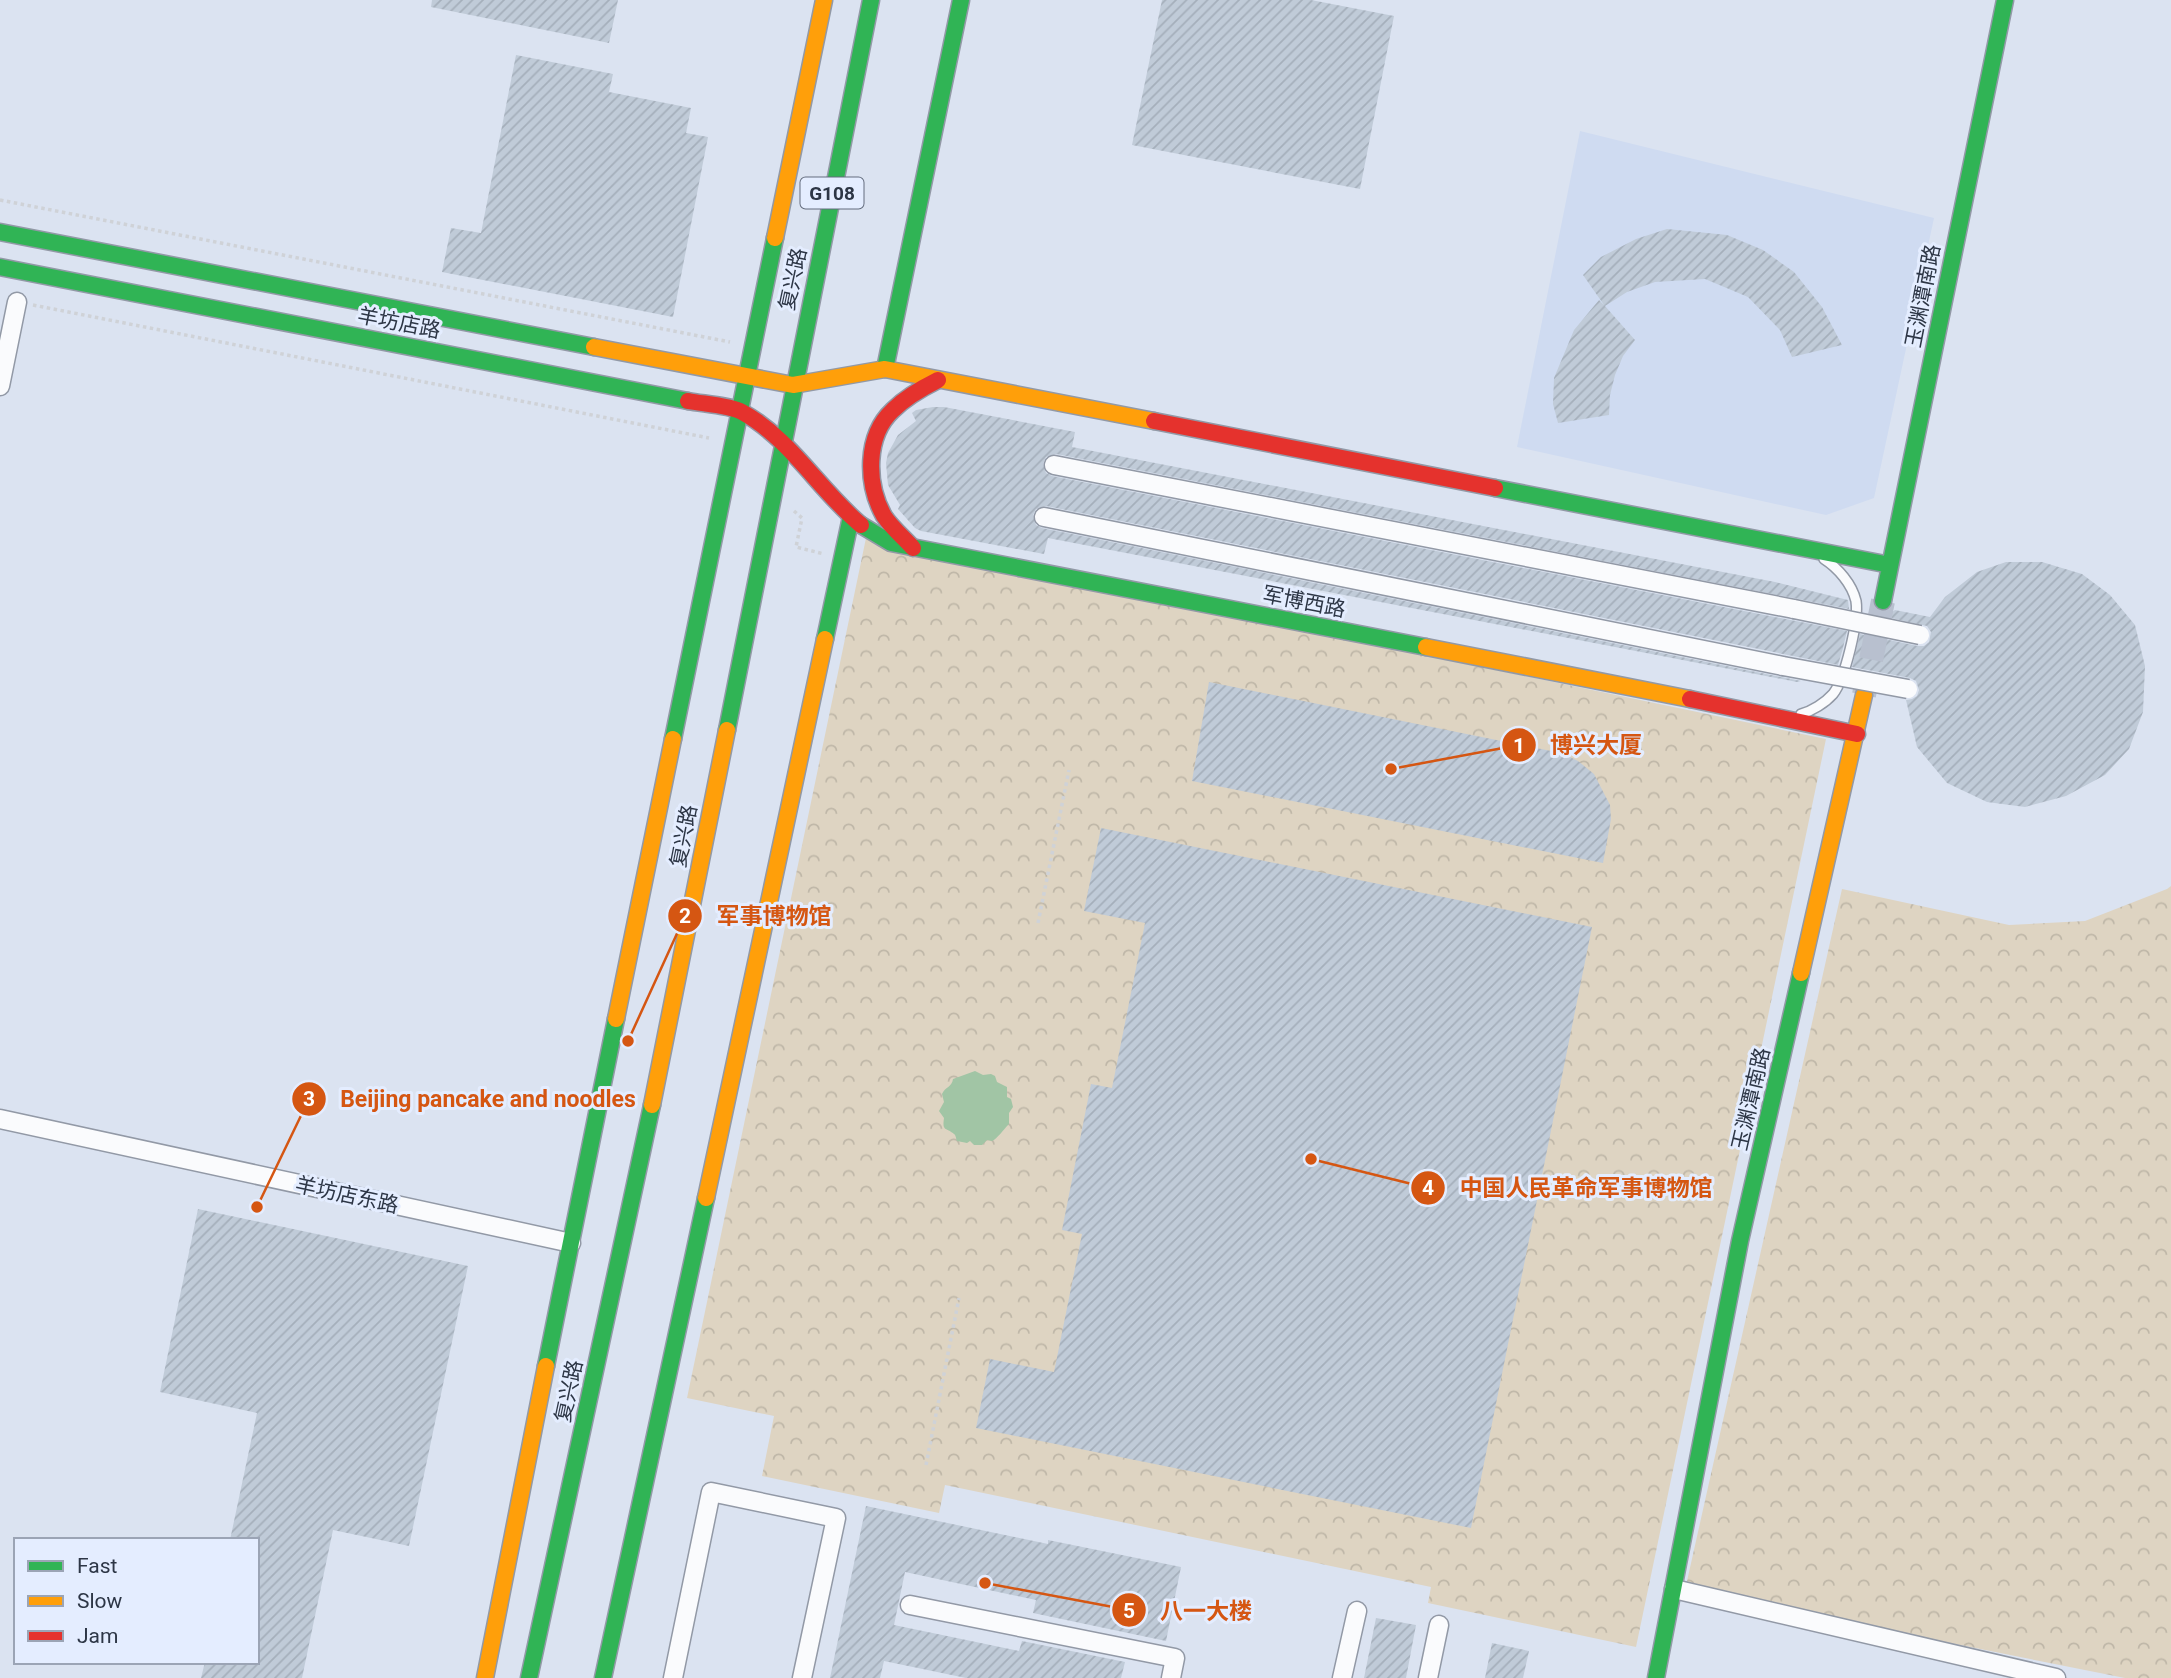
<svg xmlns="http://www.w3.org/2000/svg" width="2171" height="1678" viewBox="0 0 2171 1678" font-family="Roboto,'Noto Sans SC',sans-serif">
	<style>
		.built { fill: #cfdbf1 }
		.park { fill: url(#park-crowns) }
		.water { fill: #a1c5a5 }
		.building { fill: url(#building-hatch) }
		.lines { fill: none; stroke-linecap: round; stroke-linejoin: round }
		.secondary-tunnel { stroke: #b8c0cf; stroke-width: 24; stroke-dasharray: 24 12; stroke-linecap: butt }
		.lane-casing { stroke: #9299a6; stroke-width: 12 }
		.street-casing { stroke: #9299a6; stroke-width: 21 }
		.fast-casing { stroke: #9299a6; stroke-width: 19 }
		.slow-casing { stroke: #9299a6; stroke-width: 19 }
		.jam-casing { stroke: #9299a6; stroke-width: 19 }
		.path { stroke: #cfd2d7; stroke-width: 3.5; stroke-dasharray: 3.5 3.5; stroke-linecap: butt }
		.lane { stroke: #fafbfd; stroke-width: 9 }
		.street { stroke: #fafbfd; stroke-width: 18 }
		.fast { stroke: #30b455; stroke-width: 16 }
		.slow { stroke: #ff9f0a; stroke-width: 16 }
		.jam { stroke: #e5322d; stroke-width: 16 }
		.street-bridge-casing { stroke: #9299a6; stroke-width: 21; stroke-linecap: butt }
		.street-bridge { stroke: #fafbfd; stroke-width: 18 }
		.labels { text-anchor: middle; stroke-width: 6; stroke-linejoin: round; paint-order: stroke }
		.shield { fill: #e4edff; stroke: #646d7e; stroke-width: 2 }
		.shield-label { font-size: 19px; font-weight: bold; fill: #2d3646 }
		.street-label { font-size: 21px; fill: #2d3646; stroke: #e4edff }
		.leader { fill: none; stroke: #d55612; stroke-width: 2.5 }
		.callout-dot { fill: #d55612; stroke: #e4edff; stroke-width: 2.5 }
		.mark-label { font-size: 21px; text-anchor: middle; font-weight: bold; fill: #fff }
		.callout-label { font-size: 23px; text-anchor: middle; font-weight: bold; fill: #d55612; stroke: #e4edff; stroke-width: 6; stroke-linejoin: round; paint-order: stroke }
	</style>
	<defs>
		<pattern id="park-crowns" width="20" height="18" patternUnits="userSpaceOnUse" patternTransform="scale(1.75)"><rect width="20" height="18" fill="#ded4c2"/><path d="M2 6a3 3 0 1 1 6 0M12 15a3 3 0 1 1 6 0" fill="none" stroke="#bfb7a8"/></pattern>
		<pattern id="building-hatch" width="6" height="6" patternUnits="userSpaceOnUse" patternTransform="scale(1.75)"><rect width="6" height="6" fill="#c0cbd8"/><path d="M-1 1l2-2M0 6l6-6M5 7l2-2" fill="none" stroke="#a5afbb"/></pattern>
	</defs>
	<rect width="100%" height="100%" fill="#dbe3f1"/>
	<!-- built -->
	<path class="built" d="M1580,131l354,87 -60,280 -48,17 -309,-68z"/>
	<!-- park -->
	<path class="park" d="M866,538l960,201 -190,908 -208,-44 3,-16 -486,-102 -6,28 -177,-37 12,-60 -87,-18z
		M2171,886v792h-46l-440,-88 157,-701 167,36 76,-4 82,-32z"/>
	<!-- water -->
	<path class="water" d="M975,1071l8,4 8,-1 4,2 2,6 10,5v10l4,2 2,8 -4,6v11c-5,5 -12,15 -17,17l-5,-1 -5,5h-8l-4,-4 -3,2 -10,-2c-1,-2 -1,-6 -3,-7 -8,-7 -12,-2 -10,-16l-5,-7 5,-9 -2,-8c3,-7 10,-7 11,-15z"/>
	<!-- building -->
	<path class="building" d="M432,0h186l-9,43 -178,-36z
		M1162,0h149l83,16 -34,173 -228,-44z
		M516,55l97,19 -4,18 82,16 -5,25 22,4 -35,180 -231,-45 9,-44 30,5z
		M1667,229l60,6 36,15 31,22 28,35 20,38 -50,12 -12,-27 -32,-33 -43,-18 -50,3 -28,10 -22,14 30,34 -12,16 -8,19 -5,20 -1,20 -51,8 -5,-19 1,-26 20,-48 25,-30 5,5 -21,-30 18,-18 35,-18z
		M933,407h11l131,25 -3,15 703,135 73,18 1,9 -793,-155 -10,3 -3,7 3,9 6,3 795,155 -4,17 -5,17 -792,-159 -10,3 -3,6 3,10 6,3 759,153 -4,1 -749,-144 -4,16 -123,-23 -6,-3 -17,-19 2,-4 -12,-20 -2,-22 2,-10 10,-18 18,-14 -4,-8 4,-3z
		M2006,562h36l40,12 28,21 25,30 10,41 -2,46 -14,37 -24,26 -39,21 -41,11 -38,-5 -40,-19 -30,-36 -11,-47 6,-1 5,-3 2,-6 -3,-9 -6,-3 -58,-11 8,-33 58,12h6l5,-4 2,-10 -4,-6 -45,-10 6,-1 7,-5 35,7 15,-20 32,-25z
		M1209,682l347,70 12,4 10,5 16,13 16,31 1,14 -8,44 -411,-82z
		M1101,828l491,99 -121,601 -495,-100 14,-69 64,13 28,-138 -20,-4 29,-146 21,4 33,-165 -61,-12z
		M198,1209l270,57 -59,280 -76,-16 -31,148h-101l4,-16h52v-122h-27l27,-127 -97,-21z
		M866,1506l182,38v-4l133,27 -15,74 -133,-28 3,-13 -131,-28 -11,53 125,26 3,-10 103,21 -4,16h-155l-82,-17 -4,17h-50z
		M1376,1618l40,7 -10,53h-42z
		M1492,1643l37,8 -6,27h-38z"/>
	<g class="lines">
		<!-- secondary-tunnel -->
		<path class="secondary-tunnel" d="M1864,695l19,-94"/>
		<defs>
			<path id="lane" d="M1801,714c11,-3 24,-11 32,-20 12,-15 26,-73 23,-93 -4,-17 -18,-33 -32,-42"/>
			<path id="street" d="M0,386l17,-84
				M1054,465l740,144
				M1044,517l739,149
				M0,1119l571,124
				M1674,1589l382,89
				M910,1605l265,53 -4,20
				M673,1678l38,-186 125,26 -34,160
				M1342,1678l15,-67
				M1428,1678l11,-53"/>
			<path id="fast" d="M0,232l594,115
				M0,267l688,134
				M885,369l76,-369
				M1495,488l395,77
				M861,525l30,18 535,104
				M1883,601l122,-601
				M825,639l26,-122
				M727,730l144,-730
				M673,739l102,-501
				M546,1366l70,-347
				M529,1678l123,-573
				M603,1678l103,-480
				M1656,1678l84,-437 61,-268"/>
			<path id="slow" d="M775,238l49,-238
				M594,347l199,38 92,-16 269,52
				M1426,647l264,52
				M1801,973l63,-278
				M616,1019l57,-280
				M652,1105l75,-375
				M706,1198l119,-559
				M485,1678l61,-312"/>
			<path id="jam" d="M688,401c15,3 41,4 54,11 49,27 77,78 119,113
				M1154,421l341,67
				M913,548c-9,-10 -22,-21 -29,-32 -18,-32 -19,-80 9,-106 13,-13 29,-22 45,-30
				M1690,699l167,35"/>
		</defs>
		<!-- lane casing -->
		<use href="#lane" class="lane-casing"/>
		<!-- street casing -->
		<use href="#street" class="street-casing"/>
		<!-- fast casing -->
		<use href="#fast" class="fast-casing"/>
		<!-- slow casing -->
		<use href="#slow" class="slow-casing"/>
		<!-- jam casing -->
		<use href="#jam" class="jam-casing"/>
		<!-- path -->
		<path class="path" d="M0,200l730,142
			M33,305l676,133
			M794,511l8,7 -6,29 28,7
			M1038,923l31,-153
			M926,1465l33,-167"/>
		<!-- lane -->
		<use href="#lane" class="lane"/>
		<!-- street -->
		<use href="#street" class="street"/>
		<!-- fast -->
		<use href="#fast" class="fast"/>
		<!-- slow -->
		<use href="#slow" class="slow"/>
		<!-- jam -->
		<use href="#jam" class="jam"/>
		<defs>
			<path id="street-bridge" d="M1794,609l126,26
				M1783,666l125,23"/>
		</defs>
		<!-- street-bridge casing -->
		<use href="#street-bridge" class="street-bridge-casing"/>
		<!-- street-bridge -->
		<use href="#street-bridge" class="street-bridge"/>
	</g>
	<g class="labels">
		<!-- shield labels -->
		<rect class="shield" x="800.5" y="177.5" width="63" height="31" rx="5"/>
		<g class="shield-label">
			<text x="832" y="200">G108</text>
		</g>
		<!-- street labels -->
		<g class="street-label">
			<text transform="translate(793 279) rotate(-78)" y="7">复兴路</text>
			<text transform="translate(1923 296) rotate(-79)" y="7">玉渊潭南路</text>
			<text transform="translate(399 323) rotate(11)" y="7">羊坊店路</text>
			<text transform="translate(1304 602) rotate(11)" y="7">军博西路</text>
			<text transform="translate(684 836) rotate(-79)" y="7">复兴路</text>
			<text transform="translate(1751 1099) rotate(-77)" y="7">玉渊潭南路</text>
			<text transform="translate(347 1195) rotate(12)" y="7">羊坊店东路</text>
			<text transform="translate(569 1391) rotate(-78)" y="7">复兴路</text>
		</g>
	</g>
	<!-- callouts -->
	<path class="leader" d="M1391 769L1519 745M628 1041L685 916M257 1207L309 1099M1311 1159L1428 1188M985 1583L1129 1610"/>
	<g class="callout-dot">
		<circle cx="1391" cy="769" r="7"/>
		<circle cx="628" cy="1041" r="7"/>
		<circle cx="257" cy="1207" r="7"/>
		<circle cx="1311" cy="1159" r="7"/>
		<circle cx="985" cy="1583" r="7"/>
		<circle cx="1519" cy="745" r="18"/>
		<circle cx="685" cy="916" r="18"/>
		<circle cx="309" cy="1099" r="18"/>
		<circle cx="1428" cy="1188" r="18"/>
		<circle cx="1129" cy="1610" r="18"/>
	</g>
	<g class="mark-label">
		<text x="1519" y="753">1</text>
		<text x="685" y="923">2</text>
		<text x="309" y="1106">3</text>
		<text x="1428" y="1195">4</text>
		<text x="1129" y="1618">5</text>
	</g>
	<g class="callout-label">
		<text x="1596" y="753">博兴大厦</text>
		<text x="774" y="924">军事博物馆</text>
		<text x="488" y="1107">Beijing pancake and noodles</text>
		<text x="1586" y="1196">中国人民革命军事博物馆</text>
		<text x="1206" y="1619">八一大楼</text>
	</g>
	<!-- legend -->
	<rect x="14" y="1538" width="245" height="126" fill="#e4edff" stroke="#9ba4b5" stroke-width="2"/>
	<rect x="28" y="1561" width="35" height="10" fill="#30b455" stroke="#9ba4b5" stroke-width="2"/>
	<text x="77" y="1573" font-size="21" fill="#2d3646">Fast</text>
	<rect x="28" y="1596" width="35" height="10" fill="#ff9f0a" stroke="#9ba4b5" stroke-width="2"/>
	<text x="77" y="1608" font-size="21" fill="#2d3646">Slow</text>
	<rect x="28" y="1631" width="35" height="10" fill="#e5322d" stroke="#9ba4b5" stroke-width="2"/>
	<text x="77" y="1643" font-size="21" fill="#2d3646">Jam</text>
</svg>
